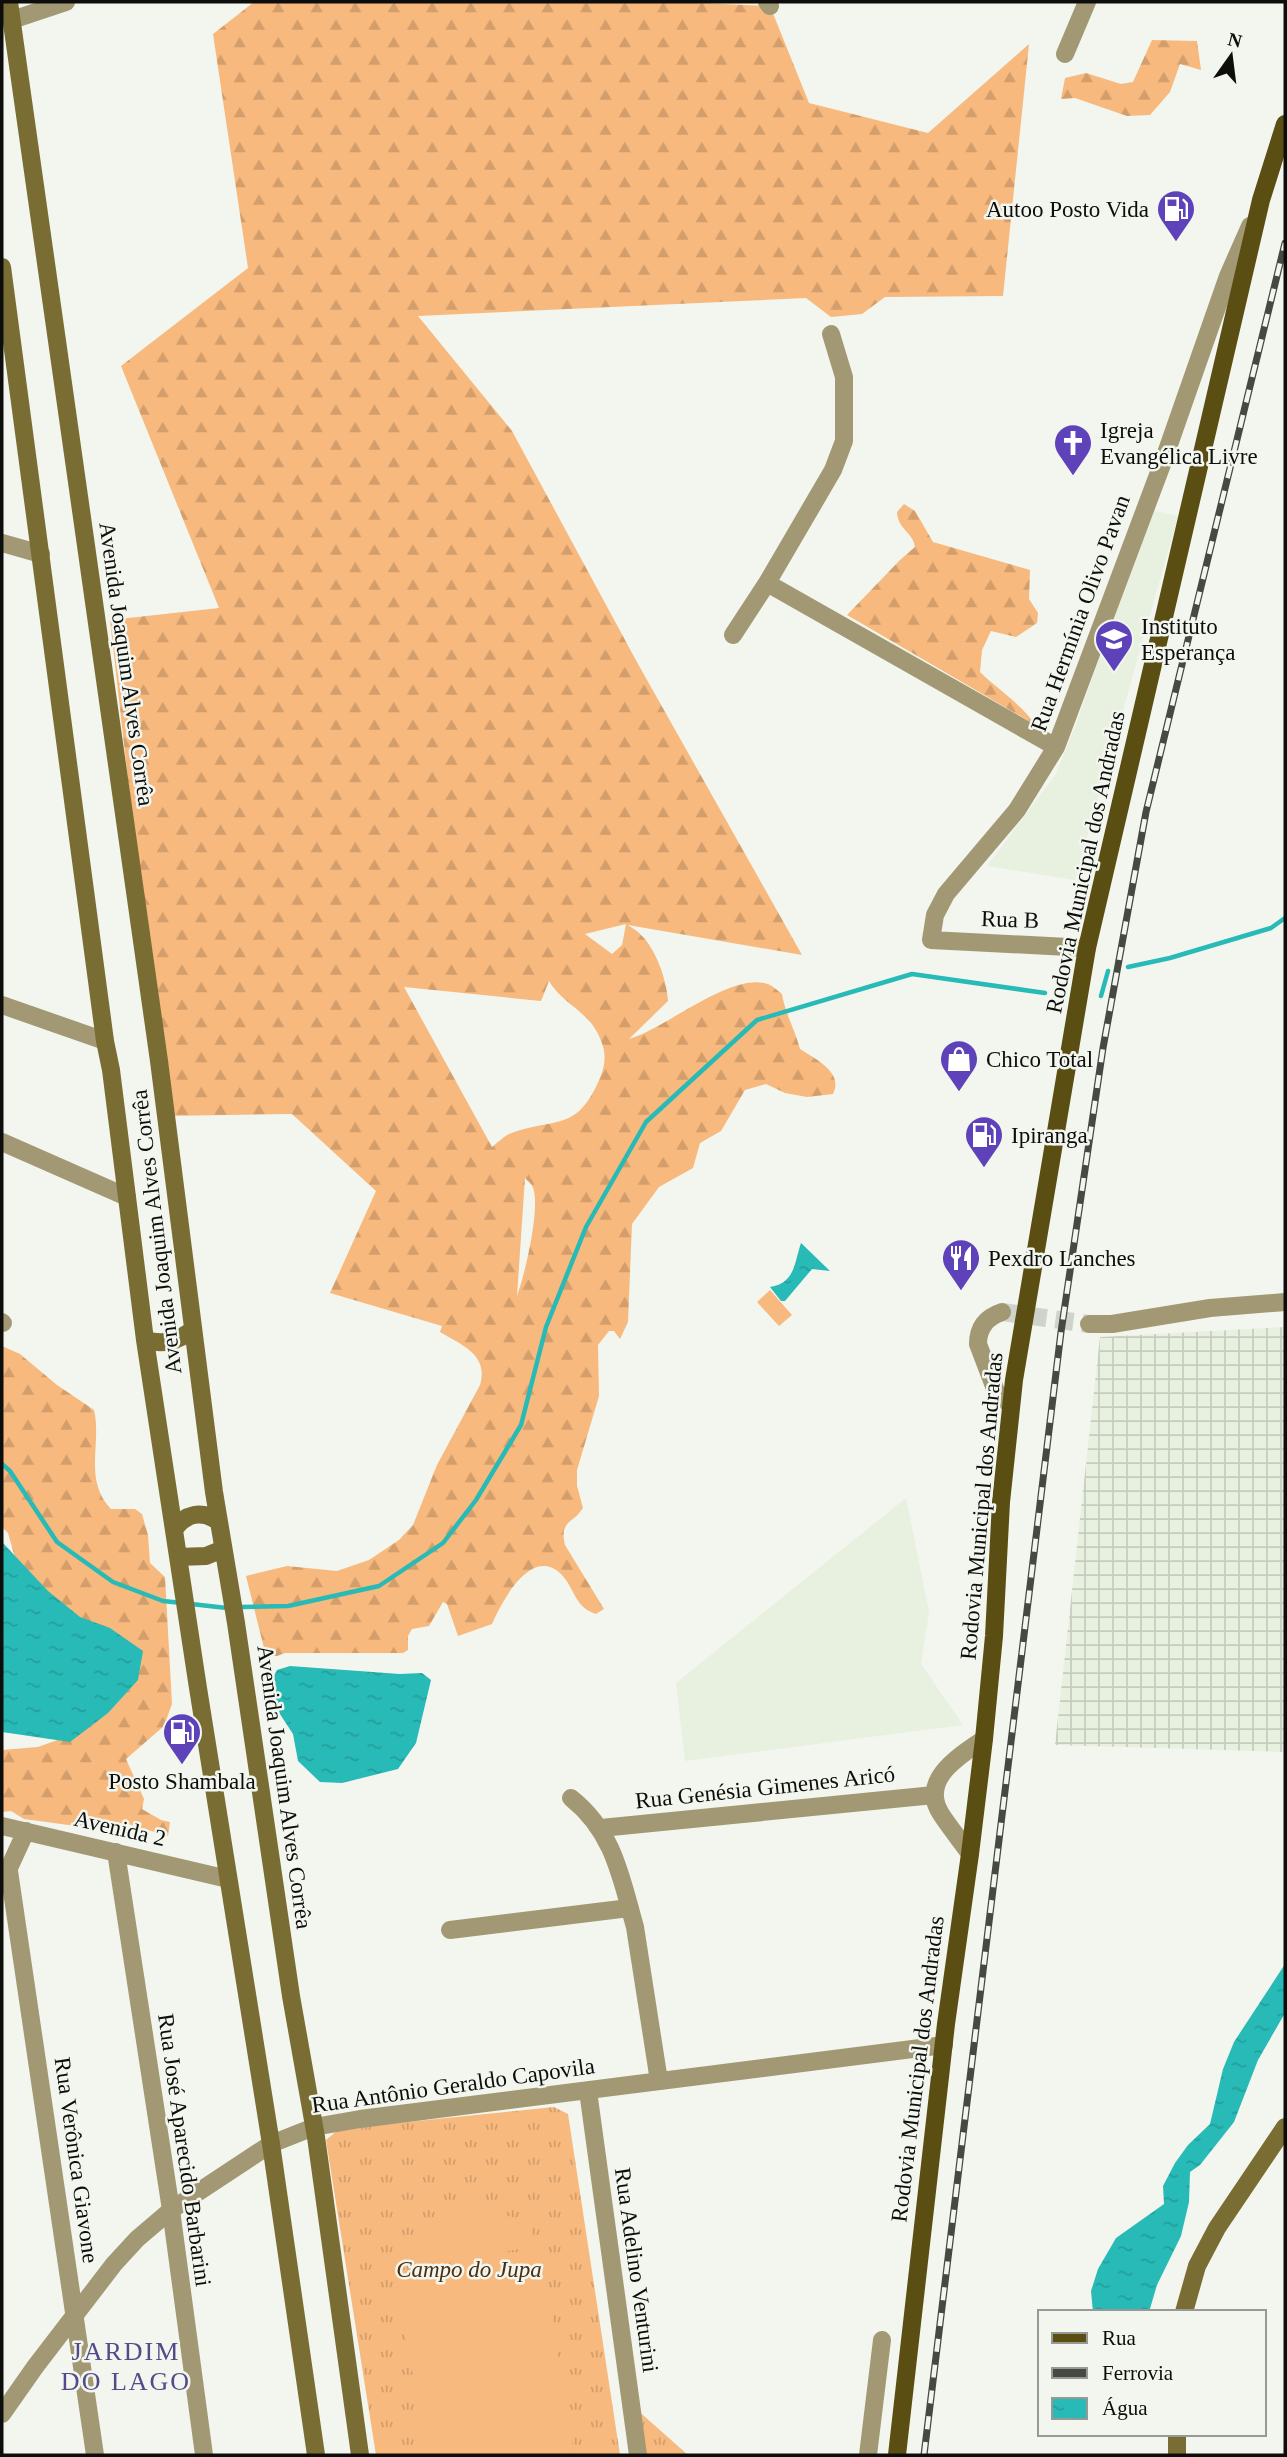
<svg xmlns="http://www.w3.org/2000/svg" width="1287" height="2457" viewBox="0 0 1287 2457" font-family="Georgia,serif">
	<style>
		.built { fill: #e8f0e0 }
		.industrial { fill: url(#industrial-grid) }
		.grass { fill: url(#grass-tufts) }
		.forest { fill: url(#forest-firs); fill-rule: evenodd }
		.pitch { fill: #f7b97d }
		.water { fill: url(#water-ripples) }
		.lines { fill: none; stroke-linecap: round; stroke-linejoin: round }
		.stream { stroke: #28bab6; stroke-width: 4.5 }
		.minor-tunnel { stroke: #d0d3cc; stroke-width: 18; stroke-dasharray: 18 9; stroke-linecap: butt }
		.minor { stroke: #a29974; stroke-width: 18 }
		.tertiary { stroke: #a29974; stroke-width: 18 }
		.secondary { stroke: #7a6d34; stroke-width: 18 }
		.primary { stroke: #5b4e12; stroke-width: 18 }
		.rail-casing { stroke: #464844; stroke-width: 7 }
		.rail { stroke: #f2f6ee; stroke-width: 4.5; stroke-dasharray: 13; stroke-linecap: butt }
		.labels { text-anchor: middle; stroke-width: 5; stroke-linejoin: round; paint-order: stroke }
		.poi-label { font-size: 23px; fill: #0d0e0c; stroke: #f2f6ee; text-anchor: start }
		.street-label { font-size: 23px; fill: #0d0e0c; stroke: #f2f6ee }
		.park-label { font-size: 23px; font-style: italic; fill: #4b2f12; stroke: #f2f6ee }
		.quarter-label { font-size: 26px; letter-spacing: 2px; fill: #534b89; stroke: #f2f6ee }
	</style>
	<defs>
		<pattern id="industrial-grid" width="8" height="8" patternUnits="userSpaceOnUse" patternTransform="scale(1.75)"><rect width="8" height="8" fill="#e8f0e0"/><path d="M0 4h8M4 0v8" fill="none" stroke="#c6cdbf"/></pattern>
		<pattern id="grass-tufts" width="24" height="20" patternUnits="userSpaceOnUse" patternTransform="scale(1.75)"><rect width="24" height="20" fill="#f7b97d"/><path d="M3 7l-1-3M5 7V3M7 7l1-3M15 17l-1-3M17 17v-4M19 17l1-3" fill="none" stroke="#d39e6b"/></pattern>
		<pattern id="forest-firs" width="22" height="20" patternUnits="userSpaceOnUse" patternTransform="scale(1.75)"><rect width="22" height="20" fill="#f7b97d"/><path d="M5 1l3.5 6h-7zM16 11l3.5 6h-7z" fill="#d39e6b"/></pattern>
		<pattern id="water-ripples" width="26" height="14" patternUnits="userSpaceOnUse" patternTransform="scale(1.75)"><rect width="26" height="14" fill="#28bab6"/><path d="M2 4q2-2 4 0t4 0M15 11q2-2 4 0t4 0" fill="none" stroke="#239f9b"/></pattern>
	</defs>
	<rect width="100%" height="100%" fill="#f2f6ee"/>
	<!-- built -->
	<path class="built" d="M1151,510l27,6 -103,364 -88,-14 69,-92 19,-47z
		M906,1498l23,114 -8,52 42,61 -278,36 -9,-78z"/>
	<!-- industrial -->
	<path class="industrial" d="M1285,1327v425l-230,-7 45,-408z"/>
	<!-- grass -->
	<path class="grass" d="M554,2107l14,7 52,341h-244l-50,-315 13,-11z
		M635,2408l53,47h-45z"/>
	<!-- forest -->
	<path class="forest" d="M254,2h419l97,4 39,97 119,30 101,-89 -26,252 -118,1 -23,17 -31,3 -25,-19 -388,18 94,115 126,233 164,291 -174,-30c4,3 10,6 13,10 15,14 26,46 27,66l-39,38c38,-11 101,-67 139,-55 5,2 10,7 14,10 3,19 13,36 18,55 15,10 44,23 33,45l-26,3 -22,-4 -19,-9 -21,6 -24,41 -21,12 -7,25 -34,19 -27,37 -4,98 -8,17 -6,-8h-5l-11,14 1,51 -22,74v16l6,22c-10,16 -24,12 -18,37l39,64 -8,5c-22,-7 -21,-26 -35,-40 -30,-29 -60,29 -69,50l-34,12 -11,-32 -4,-2 -14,24 -17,3 -4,7v14l-5,3h-118l-8,3h-11l-20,-80 41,-10 50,5 32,-11 30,-20 14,-15 24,-60 43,-80c9,-30 -18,-40 -40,-53l2,-6 -112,-33 46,-102 -84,-77 -126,2 -56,-496 109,-12 -98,-242 127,-98 -35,-234zM626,924l-4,21 -10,9 -27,-20zM549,981c11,20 38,31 48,51 9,17 10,29 3,46 -24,56 -44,38 -91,56 -6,3 -12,9 -17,13l-88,-160 137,14zM525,1178c4,4 8,7 9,13 5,23 -9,83 -17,105z
		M1152,40l45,1 4,29 -21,-6 -10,28 -20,23 -23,1 -52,-18 -14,1 4,-21 21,-5 35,11 12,-2z
		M904,504l11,7 18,31 97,28 -1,29 9,14 -1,10 -21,14 -25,-6 -9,19 -2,22c16,16 44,34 54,52l-187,-109 53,-55 15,-13c-2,-15 -17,-17 -18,-35z
		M2,1346l18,8 37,31 37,25c8,34 -11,70 17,99h24l7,5 6,21 2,28 15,14 7,127 -8,22 -38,33 18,40 -2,10 19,11 9,2 -2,14 -43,-13 -49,3 -52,-7 -13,-8 -9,1v-62l36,-3 28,-10 -58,-204 -6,-6z"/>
	<!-- pitch -->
	<path class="pitch" d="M770,1290l22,25 -13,11 -22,-24z
		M481,2208l44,13 15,25 -141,21c1,-19 3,-21 15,-34 22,-24 37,-22 67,-25z
		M541,2250l33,205h-148l-30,-183z"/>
	<!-- water -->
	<path class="water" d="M801,1243l29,28 -18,-2 -27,32h-4l-11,-14c25,-4 24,-23 31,-44z
		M2,1542l46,49 32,26 30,11 33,23 -5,29 -30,33 -38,29 -68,-10z
		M290,1666l110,8 22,-1 9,7 -15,63 -18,26 -56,14 -22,-1 -22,-21 -5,-27 -21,-32 -2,-19 7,-13z
		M1285,1964v49l-27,47 -24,62 -34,43 -10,7 -1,30 -8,34 -24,49 -8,27h-56l-2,-21 7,-22 18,-31 48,-34 -1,-18 12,-23 13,-18 22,-21 13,-55 11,-27z"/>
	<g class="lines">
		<!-- stream -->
		<path class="stream" d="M1128,967l42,-9 101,-30 14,-10
			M1101,996l7,-25
			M2,1464l8,7 47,71 56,40 50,19 19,2
			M191,1604l36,4
			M240,1607l48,-1 91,-20 64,-43 33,-43 45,-75 25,-98 40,-100 60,-105 111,-102 155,-46 133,19"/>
		<!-- minor-tunnel -->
		<path class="minor-tunnel" d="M1002,1312l87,12"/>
		<!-- minor -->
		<path class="minor" d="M767,2l3,4
			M12,20l54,-18
			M1065,54l22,-52
			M2,543l39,11
			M767,583l289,164
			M733,635l34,-52 66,-113 11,-29v-64l-13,-43
			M1087,948l-156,-8 4,-25 11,-21 71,-84 39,-63 108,-288 64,-183 22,-50
			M2,1005l103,36
			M2,1142l125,55
			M1002,1312c-15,5 -24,15 -24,32l19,50 14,11
			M2,1322l1,1
			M1089,1324h23l98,-16 75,-6
			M571,1798c43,34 50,80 64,129l24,154
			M2,1826l226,53
			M601,1828l333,-33
			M116,1852l55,358 33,245
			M970,1854c-9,-13 -20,-26 -29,-40 -22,-34 18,-58 43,-75
			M9,1871l86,584
			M3,1881l23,-50
			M450,1930l179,-22
			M588,2091l50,364
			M868,2455l14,-115"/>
		<!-- tertiary -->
		<path class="tertiary" d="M2,2414l33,-47 79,-103 23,-25 34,-29 100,-66 43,-17 46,-8 584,-74"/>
		<!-- secondary -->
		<path class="secondary" d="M9,2l150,1059 55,431 22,131 55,373 25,141 44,318
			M2,267l103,774 6,29 34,270 53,348 73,456 45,311
			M145,1340c18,5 32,2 47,-10
			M174,1530c11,-17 28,-20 44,-9
			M178,1557l28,-1 17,-7
			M1184,2312l13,-46 20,-38 68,-101
			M1177,2455v-21"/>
		<!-- primary -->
		<path class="primary" d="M897,2455l49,-431 24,-170 14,-115 10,-103 7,-134 13,-122 73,-432 174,-748 24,-76"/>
		<defs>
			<path id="rail" d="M924,2455l137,-1123 42,-284 43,-236 139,-569"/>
		</defs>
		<!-- rail casing -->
		<use href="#rail" class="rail-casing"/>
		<!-- rail -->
		<use href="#rail" class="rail"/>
	</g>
	<!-- icons -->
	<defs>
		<symbol id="fuel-pin" viewBox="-11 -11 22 30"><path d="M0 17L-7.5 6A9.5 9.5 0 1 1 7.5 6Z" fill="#5d42ba" stroke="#f2f6ee"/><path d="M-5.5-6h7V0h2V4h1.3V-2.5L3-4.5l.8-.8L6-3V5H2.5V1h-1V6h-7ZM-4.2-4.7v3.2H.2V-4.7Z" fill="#fff"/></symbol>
		<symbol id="church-pin" viewBox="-11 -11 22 30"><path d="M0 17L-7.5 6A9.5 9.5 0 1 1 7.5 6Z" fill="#5d42ba" stroke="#f2f6ee"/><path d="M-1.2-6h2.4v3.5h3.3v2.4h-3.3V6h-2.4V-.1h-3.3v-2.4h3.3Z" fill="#fff"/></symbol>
		<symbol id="school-pin" viewBox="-11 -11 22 30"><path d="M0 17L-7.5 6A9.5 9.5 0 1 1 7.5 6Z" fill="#5d42ba" stroke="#f2f6ee"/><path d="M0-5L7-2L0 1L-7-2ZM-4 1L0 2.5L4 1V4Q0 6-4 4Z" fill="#fff"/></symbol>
		<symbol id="shop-pin" viewBox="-11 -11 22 30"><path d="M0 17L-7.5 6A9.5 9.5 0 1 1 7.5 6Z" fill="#5d42ba" stroke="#f2f6ee"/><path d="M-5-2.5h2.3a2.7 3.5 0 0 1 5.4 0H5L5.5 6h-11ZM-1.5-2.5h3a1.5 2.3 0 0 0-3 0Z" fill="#fff"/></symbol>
		<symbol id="restaurant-pin" viewBox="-11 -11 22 30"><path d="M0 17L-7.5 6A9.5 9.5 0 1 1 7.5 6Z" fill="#5d42ba" stroke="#f2f6ee"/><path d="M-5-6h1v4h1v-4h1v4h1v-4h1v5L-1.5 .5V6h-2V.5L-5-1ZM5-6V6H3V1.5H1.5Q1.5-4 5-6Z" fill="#fff"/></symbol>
	</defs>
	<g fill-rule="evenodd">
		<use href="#fuel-pin" x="1154" y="187" width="44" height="60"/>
		<use href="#church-pin" x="1051" y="421" width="44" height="60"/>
		<use href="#school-pin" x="1092" y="617" width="44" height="60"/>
		<use href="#shop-pin" x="937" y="1037" width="44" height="60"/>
		<use href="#fuel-pin" x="962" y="1113" width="44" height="60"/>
		<use href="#restaurant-pin" x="939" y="1236" width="44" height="60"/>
		<use href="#fuel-pin" x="160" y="1710" width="44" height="60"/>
	</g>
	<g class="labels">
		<!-- poi labels -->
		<g class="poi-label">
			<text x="1149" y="217" text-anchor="end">Autoo Posto Vida</text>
			<text x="1100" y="438">Igreja<tspan x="1100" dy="26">Evangélica Livre</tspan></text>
			<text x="1141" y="634">Instituto<tspan x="1141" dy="26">Esperança</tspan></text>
			<text x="986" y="1067">Chico Total</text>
			<text x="1011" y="1143">Ipiranga</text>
			<text x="988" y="1266">Pexdro Lanches</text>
			<text x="182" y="1789" text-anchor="middle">Posto Shambala</text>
		</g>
		<!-- street labels -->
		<g class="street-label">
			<text transform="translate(1080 613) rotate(-70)" y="8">Rua Hermínia Olivo Pavan</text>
			<text transform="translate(127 664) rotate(82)" y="8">Avenida Joaquim Alves Corrêa</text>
			<text transform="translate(1085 862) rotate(-78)" y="8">Rodovia Municipal dos Andradas</text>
			<text transform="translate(1010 919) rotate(2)" y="8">Rua B</text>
			<text transform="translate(156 1232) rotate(-97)" y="8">Avenida Joaquim Alves Corrêa</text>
			<text transform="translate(981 1506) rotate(-85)" y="8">Rodovia Municipal dos Andradas</text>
			<text transform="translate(285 1787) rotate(82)" y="8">Avenida Joaquim Alves Corrêa</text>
			<text transform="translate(765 1787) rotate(-6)" y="8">Rua Genésia Gimenes Aricó</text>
			<text transform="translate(120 1828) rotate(13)" y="8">Avenida 2</text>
			<text transform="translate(917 2069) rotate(-83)" y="8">Rodovia Municipal dos Andradas</text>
			<text transform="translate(453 2085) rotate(-8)" y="8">Rua Antônio Geraldo Capovila</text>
			<text transform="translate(185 2150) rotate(82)" y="8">Rua José Aparecido Barbarini</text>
			<text transform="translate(77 2160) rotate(82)" y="8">Rua Verônica Giavone</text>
			<text transform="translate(637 2270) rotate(82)" y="8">Rua Adelino Venturini</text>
		</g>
		<!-- park labels -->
		<g class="park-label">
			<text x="469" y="2277">Campo do Jupa</text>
		</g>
		<!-- quarter labels -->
		<g class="quarter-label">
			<text x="126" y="2360">JARDIM<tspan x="126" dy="30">DO LAGO</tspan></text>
		</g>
	</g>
	<!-- border -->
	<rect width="1287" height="2457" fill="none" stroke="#0d0e0c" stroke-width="7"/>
	<!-- legend -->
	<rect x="1038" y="2310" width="228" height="126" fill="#f2f6ee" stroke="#969994" stroke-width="2"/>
	<rect x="1052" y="2333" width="35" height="10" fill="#5b4e12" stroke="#969994" stroke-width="2"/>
	<text x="1102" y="2345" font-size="21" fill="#0d0e0c">Rua</text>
	<rect x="1052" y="2368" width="35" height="10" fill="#464844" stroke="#969994" stroke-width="2"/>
	<text x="1102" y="2380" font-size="21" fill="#0d0e0c">Ferrovia</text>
	<rect x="1052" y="2398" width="35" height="21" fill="url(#water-ripples)" stroke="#969994" stroke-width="2"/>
	<text x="1102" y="2415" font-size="21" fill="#0d0e0c">Água</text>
	<!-- north arrow -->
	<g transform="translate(1231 56) rotate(14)" stroke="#f2f6ee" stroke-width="5" paint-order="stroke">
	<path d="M0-5L12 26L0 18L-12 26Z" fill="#0d0e0c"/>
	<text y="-10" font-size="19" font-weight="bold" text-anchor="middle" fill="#0d0e0c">N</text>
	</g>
</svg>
